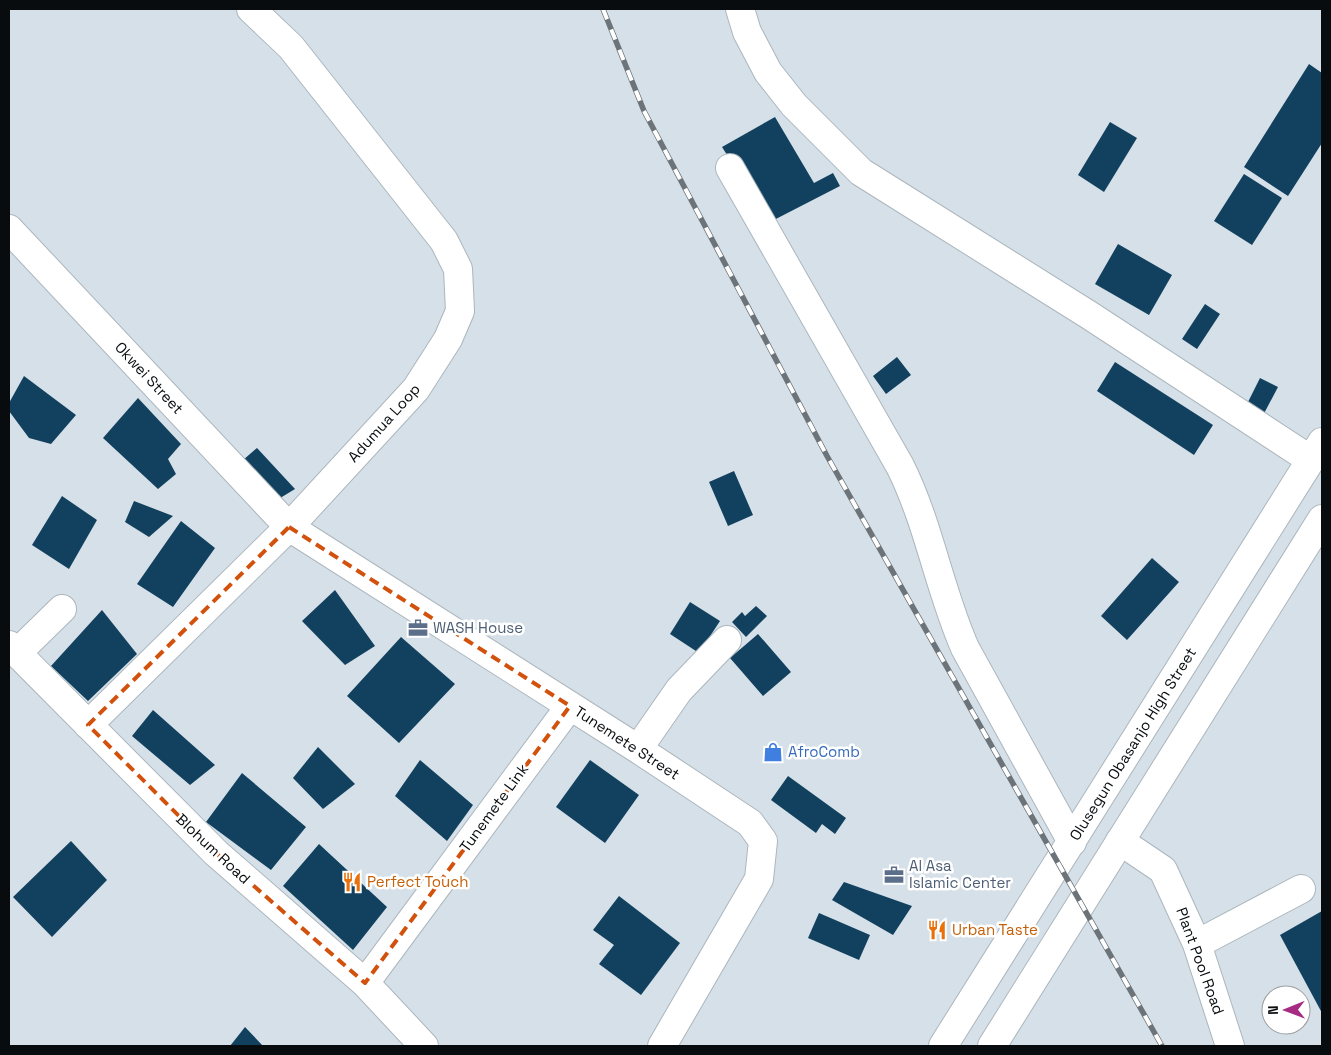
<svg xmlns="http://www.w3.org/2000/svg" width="1331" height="1055" viewBox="0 0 1331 1055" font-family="'Space Grotesk',sans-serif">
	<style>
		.building { fill: #12415f }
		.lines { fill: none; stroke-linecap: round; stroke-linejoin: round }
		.minor-casing { stroke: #abb6bd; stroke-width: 30 }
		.major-casing { stroke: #abb6bd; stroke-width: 30 }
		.minor { stroke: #fff; stroke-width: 28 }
		.major { stroke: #fff; stroke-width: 28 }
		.rail-casing { stroke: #6d7479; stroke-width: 5.5 }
		.rail { stroke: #fff; stroke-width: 4; stroke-dasharray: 11; stroke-linecap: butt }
		.marked { fill: none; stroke: #d2510c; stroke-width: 4; stroke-dasharray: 10 6; stroke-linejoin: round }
		.labels { text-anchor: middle; stroke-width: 5; stroke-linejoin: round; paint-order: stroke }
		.street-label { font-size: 15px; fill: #080c0e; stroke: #fff }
		.service-label { font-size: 15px; fill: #4e5e75; stroke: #fff; text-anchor: start }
		.shop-label { font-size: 15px; fill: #366cbe; stroke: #fff; text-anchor: start }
		.food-label { font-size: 15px; fill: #c56008; stroke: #fff; text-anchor: start }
	</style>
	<rect width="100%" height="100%" fill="#d6e0e8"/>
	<!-- building -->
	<path class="building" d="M1309,64l13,9v70l-34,53 -44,-29z
		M775,117l39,66 19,-10 7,13 -70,36 -48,-75z
		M1110,122l27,16 -33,54 -26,-17z
		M1244,174l38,24 -30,47 -38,-24z
		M1118,244l54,31 -23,40 -54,-31z
		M1205,304l15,10 -23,35 -15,-10z
		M897,357l14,18 -25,19 -13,-18z
		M1115,362l98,63 -19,30 -97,-64z
		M24,376l52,39 -25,29 -22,-6 -20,-27v-8z
		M1260,378l18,9 -19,36 -17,-9z
		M138,398l43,46 -13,15 8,15 -18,15 -55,-51z
		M257,448l38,41 -23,14 -37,-36z
		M734,471l19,44 -25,11 -19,-44z
		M62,496l35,24 -28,49 -37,-24z
		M134,501l39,15 -24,21 -24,-15z
		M181,521l34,27 -42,59 -36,-23z
		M1152,558l27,24 -52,58 -26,-24z
		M335,590l40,56 -30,19 -43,-44z
		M690,602l30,19 -21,32 -29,-19z
		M756,606l11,10 -21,21 -14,-15 10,-10 3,4z
		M102,610l35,44 -49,47 -37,-35z
		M758,634l33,38 -28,24 -33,-38z
		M401,637l54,47 -56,59 -52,-47z
		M153,710l62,55 -25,20 -58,-49z
		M318,747l37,37 -32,25 -30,-31z
		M420,760l53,45 -26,36 -52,-45z
		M590,760l49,35 -34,48 -49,-36z
		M242,773l64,54 -35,43 -65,-48z
		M788,776l58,42 -11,16 -13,-10 -6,9 -45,-33z
		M71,841l36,39 -55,57 -39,-40z
		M319,844l68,63 -34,43 -70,-64z
		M844,882l68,24 -19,29 -61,-35z
		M619,896l61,47 -39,52 -42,-31 15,-19 -21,-15z
		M1322,911v102l-42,-78z
		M819,913l51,22 -11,25 -51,-22z
		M245,1027l18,19h-33z"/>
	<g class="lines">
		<defs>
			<path id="minor" d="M740,9l7,23 21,40 26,33 67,67 228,143 222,145
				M730,168l170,298c29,58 39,123 65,182l107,194
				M9,229l280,298 349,222 112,74 13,18 -4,38 -97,167
				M9,645l207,208 149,130 59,63
				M17,653l45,-44
				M88,725l201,-198 127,-138 32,-50 12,-28 -2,-42 -14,-28 -153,-194 -40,-38
				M638,749l41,-59 48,-50
				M1120,841l43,29 34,74 33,102
				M1197,944l104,-55
				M365,983l205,-277"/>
			<path id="major" d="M943,1046l379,-604
				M992,1046l330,-527"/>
		</defs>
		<!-- minor casing -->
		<use href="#minor" class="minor-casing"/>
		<!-- major casing -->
		<use href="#major" class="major-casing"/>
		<!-- minor -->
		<use href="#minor" class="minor"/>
		<!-- major -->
		<use href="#major" class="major"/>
		<defs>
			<path id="rail" d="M603,9l41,102 183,345 335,590"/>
		</defs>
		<!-- rail casing -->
		<use href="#rail" class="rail-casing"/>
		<!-- rail -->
		<use href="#rail" class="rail"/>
	</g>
	<!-- marked area -->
	<path class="marked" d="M289,527l281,179 -205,277 -149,-130 -128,-128z"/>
	<!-- icons -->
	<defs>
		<symbol id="office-bare" viewBox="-9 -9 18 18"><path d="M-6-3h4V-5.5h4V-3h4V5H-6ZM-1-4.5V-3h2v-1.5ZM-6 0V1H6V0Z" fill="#5c6f8a" stroke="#fff" stroke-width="2.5" paint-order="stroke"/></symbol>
		<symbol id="shop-bare" viewBox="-9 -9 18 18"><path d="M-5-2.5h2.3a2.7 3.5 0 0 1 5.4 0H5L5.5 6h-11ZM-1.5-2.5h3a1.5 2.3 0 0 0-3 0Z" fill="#3f7fe0" stroke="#fff" stroke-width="2.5" paint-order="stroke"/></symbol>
		<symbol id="restaurant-bare" viewBox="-9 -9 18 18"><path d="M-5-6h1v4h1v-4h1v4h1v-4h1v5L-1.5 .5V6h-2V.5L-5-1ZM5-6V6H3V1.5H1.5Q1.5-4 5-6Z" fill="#e8710a" stroke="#fff" stroke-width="2.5" paint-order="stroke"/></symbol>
	</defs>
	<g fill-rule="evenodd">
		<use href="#office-bare" x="404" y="614" width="28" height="28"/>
		<use href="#shop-bare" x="759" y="738" width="28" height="28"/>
		<use href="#office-bare" x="880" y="861" width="28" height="28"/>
		<use href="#restaurant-bare" x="338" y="868" width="28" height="28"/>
		<use href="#restaurant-bare" x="923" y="916" width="28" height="28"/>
	</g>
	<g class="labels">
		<!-- street labels -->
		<g class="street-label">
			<text transform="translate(149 378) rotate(47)" y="5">Okwei Street</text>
			<text transform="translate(384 423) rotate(-48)" y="5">Adumua Loop</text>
			<text transform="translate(627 743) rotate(33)" y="5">Tunemete Street</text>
			<text transform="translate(1133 744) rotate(-58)" y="5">Olusegun Obasanjo High Street</text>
			<text transform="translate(494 808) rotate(-54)" y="5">Tunemete Link</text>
			<text transform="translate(213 849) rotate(43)" y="5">Blohum Road</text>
			<text transform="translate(1200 961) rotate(70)" y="5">Plant Pool Road</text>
		</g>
		<!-- service labels -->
		<g class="service-label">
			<text x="433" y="633">WASH House</text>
			<text x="909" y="871">Al Asa<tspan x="909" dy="17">Islamic Center</tspan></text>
		</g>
		<!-- shop labels -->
		<g class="shop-label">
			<text x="788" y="757">AfroComb</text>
		</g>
		<!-- food labels -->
		<g class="food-label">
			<text x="367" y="887">Perfect Touch</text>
			<text x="952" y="935">Urban Taste</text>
		</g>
	</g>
	<!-- border -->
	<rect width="1331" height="1055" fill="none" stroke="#080c0e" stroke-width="20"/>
	<!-- north arrow -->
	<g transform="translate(1286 1010) rotate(269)"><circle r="24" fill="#ffffff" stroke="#9c9e9f"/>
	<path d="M0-4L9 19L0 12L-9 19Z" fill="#a52c82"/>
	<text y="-8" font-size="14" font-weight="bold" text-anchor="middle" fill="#080c0e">N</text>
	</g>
</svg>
